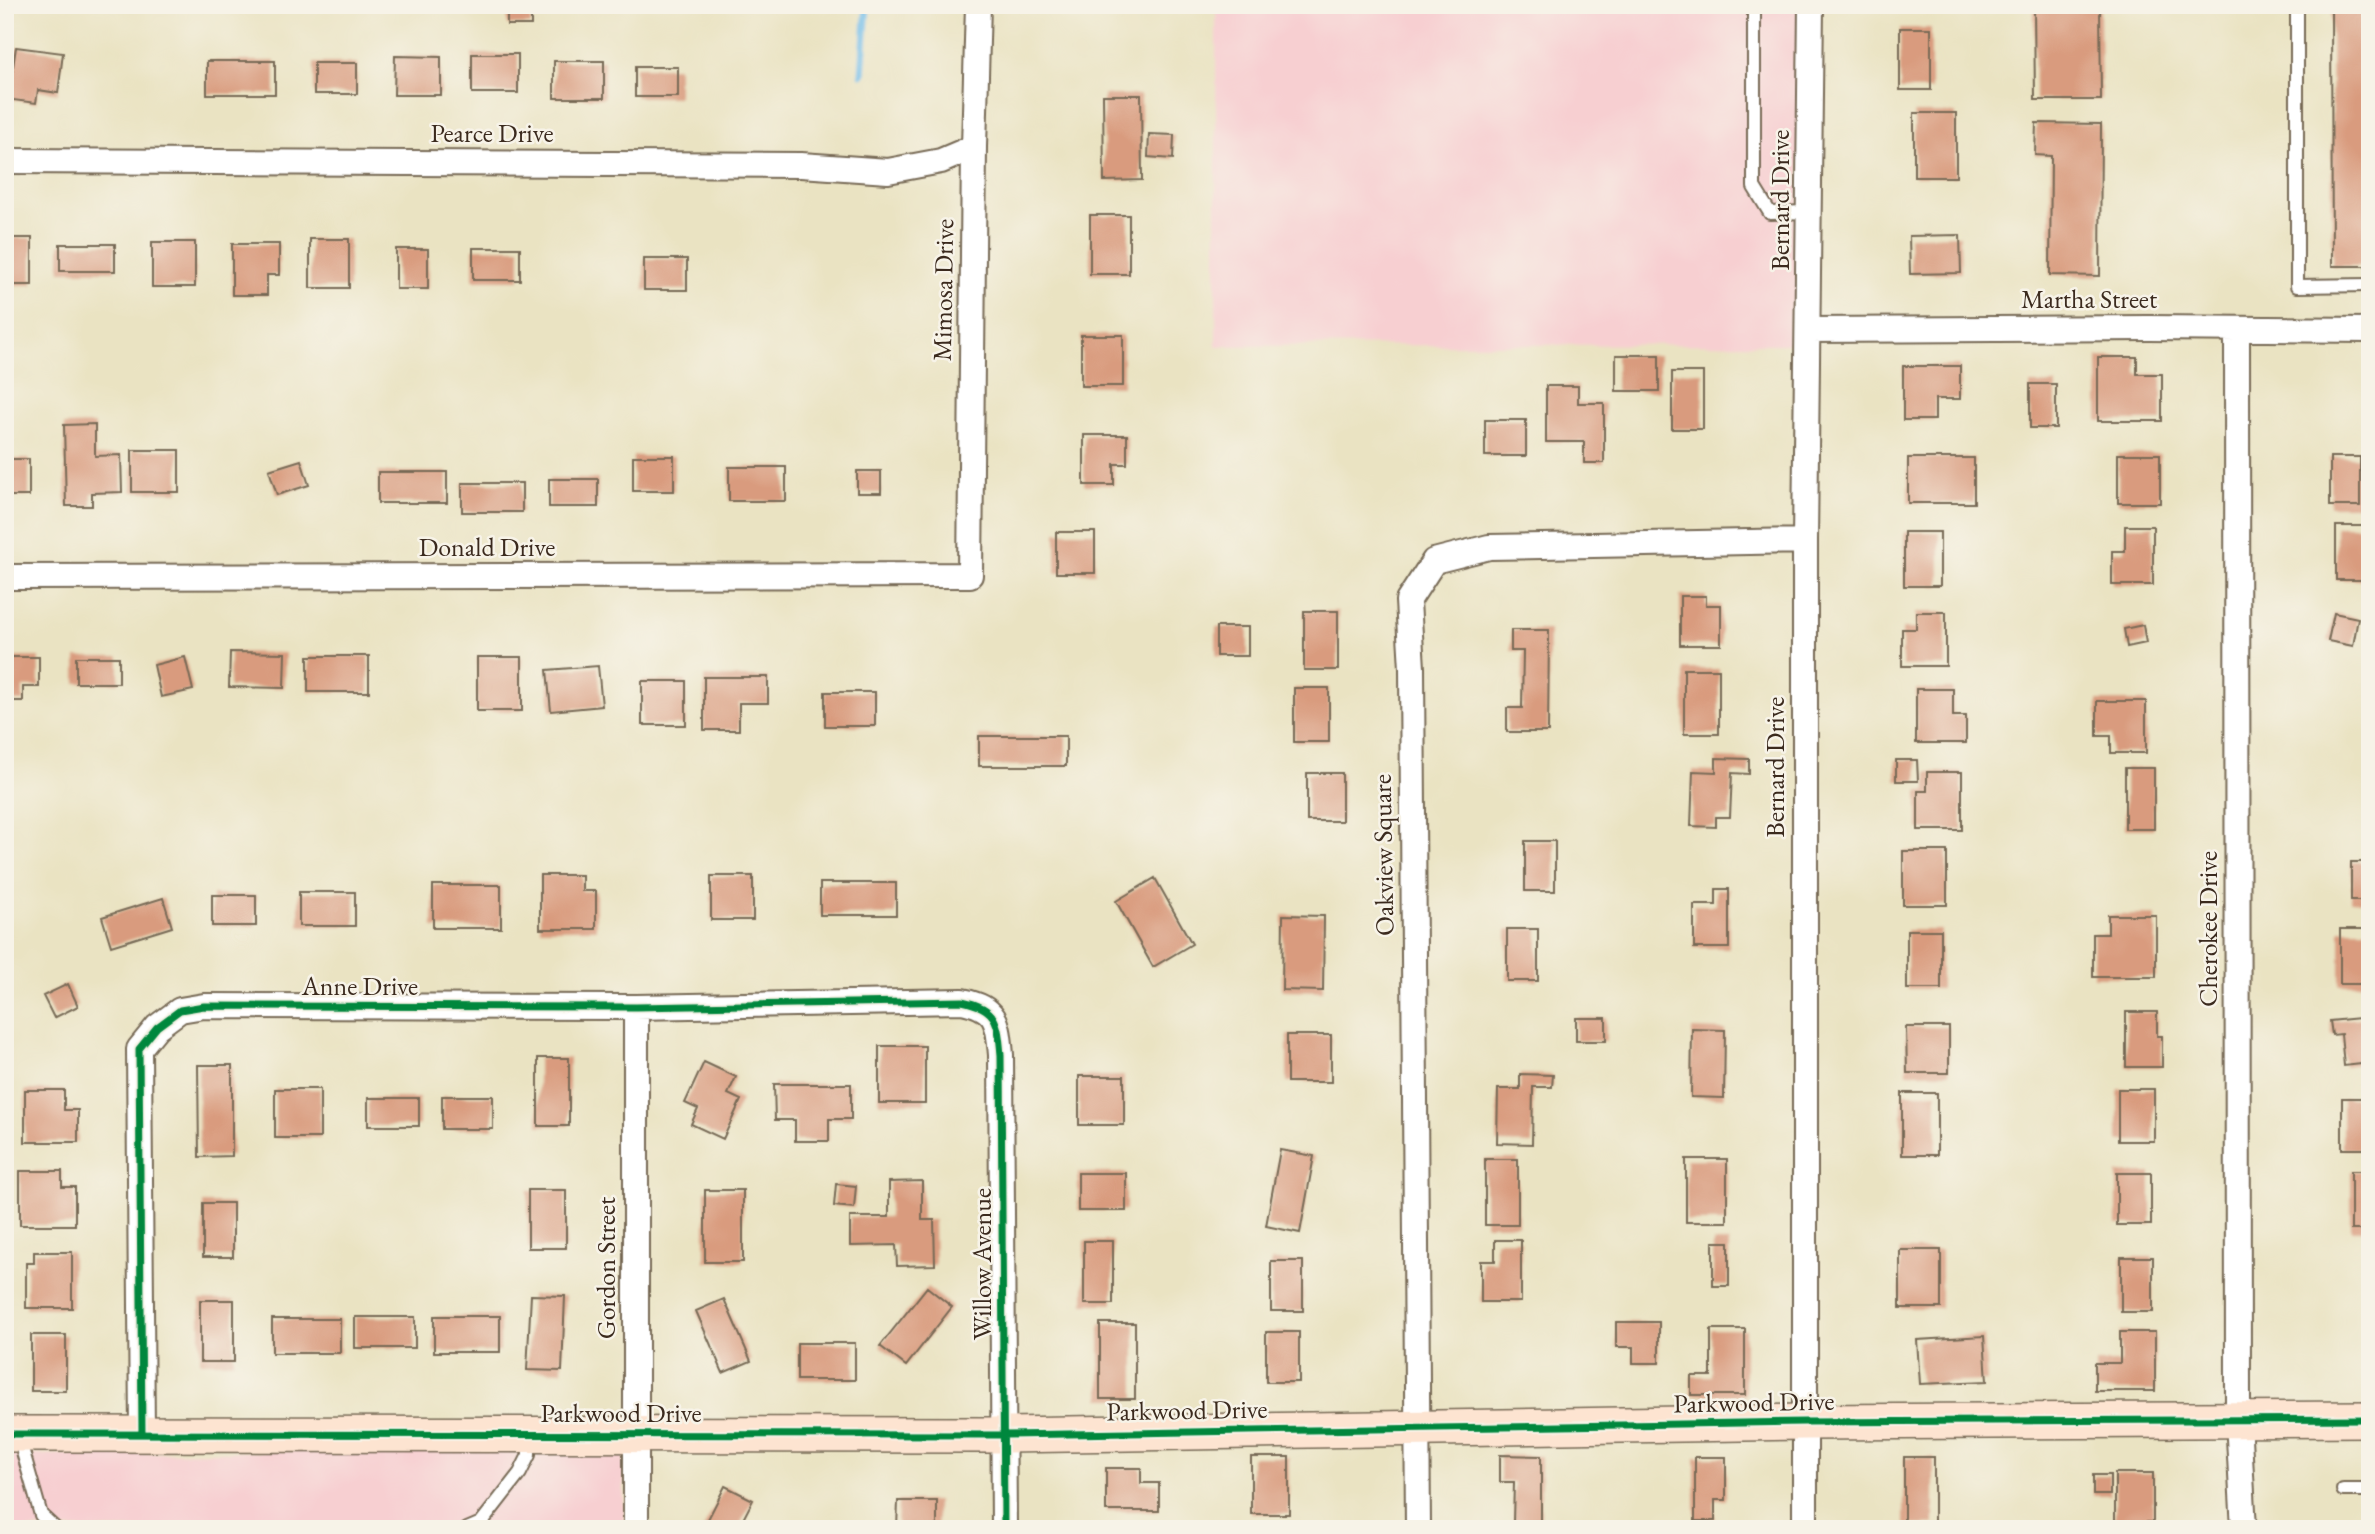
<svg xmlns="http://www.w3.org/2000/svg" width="2375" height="1534" viewBox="0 0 2375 1534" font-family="'EB Garamond',serif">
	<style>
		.built { fill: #f7cfd1 }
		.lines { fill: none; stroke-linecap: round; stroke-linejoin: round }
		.stream { stroke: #71bdea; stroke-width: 7 }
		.building { fill: #d99b7e }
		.lane-casing { stroke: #786b57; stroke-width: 16 }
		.street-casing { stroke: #786b57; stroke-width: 28 }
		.secondary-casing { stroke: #786b57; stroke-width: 38 }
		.lane { stroke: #fff; stroke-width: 12 }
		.street { stroke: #fff; stroke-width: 24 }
		.secondary { stroke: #fde4d1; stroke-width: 35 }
		.cycleway-casing { stroke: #f7f3e8; stroke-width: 11 }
		.cycleway { stroke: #00873e; stroke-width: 7 }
		.labels { text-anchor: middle; stroke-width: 5; stroke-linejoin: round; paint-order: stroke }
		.street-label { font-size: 26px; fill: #3b2a1e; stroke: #f7f3e8 }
	</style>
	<rect width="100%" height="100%" fill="#f7f3e8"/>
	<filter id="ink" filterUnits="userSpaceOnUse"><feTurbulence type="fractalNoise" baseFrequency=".0143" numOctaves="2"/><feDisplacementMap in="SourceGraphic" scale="14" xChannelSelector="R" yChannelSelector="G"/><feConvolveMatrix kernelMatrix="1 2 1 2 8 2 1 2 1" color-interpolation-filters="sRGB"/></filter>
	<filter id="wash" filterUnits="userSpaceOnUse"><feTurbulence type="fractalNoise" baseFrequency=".00686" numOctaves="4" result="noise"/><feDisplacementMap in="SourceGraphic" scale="28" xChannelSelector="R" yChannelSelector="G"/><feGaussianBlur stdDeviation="1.57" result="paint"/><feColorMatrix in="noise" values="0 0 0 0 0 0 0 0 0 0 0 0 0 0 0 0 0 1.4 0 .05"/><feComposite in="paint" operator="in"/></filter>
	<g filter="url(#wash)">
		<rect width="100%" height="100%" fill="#eae3c2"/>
		<!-- built -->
		<path class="built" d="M1216,5h584l-1,339 -583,2z
			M624,1446v83h-619v-74z"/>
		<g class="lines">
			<!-- stream -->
			<path class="stream" d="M862,74l5,-69"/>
		</g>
		<g id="blocks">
			<!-- building -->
			<path class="building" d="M507,5h24v20h-24z
				M2034,5h66l1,95h-66z
				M2331,5h39v261h-38z
				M1900,28h31v62h-31z
				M16,47l47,6 -5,40 -20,-3 -2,13 -31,-4 1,-27 6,1z
				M472,54h46v39h-46z
				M395,56l46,1v38h-47z
				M207,61h68v33h-68z
				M554,61h50v37h-50z
				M314,63h43v31h-43z
				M635,67h43v30h-43z
				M1103,95h38l1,85 -38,1z
				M1914,113h42v64h-42z
				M2036,123l65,1 -1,152 -50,-1 1,-119 -16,-1z
				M1149,134l25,1 -1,24 -25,-2z
				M1090,215h39v59h-39z
				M1960,235l1,38 -51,1 -1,-38z
				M5,238h27v47h-27z
				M310,239h39v49h-39z
				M152,242h43v45h-43z
				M60,244h55v27h-55z
				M232,244h47v31h-12v20h-35z
				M473,248h47v32h-47z
				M396,249h32v40h-32z
				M644,259h43v31h-43z
				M1081,335h42v51h-42z
				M1616,355h43v36h-43z
				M2098,357h39v17h25v47h-64z
				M1903,366h57v33h-25v21h-32z
				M1672,372h31v57h-31z
				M2030,384h26v44h-26z
				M1546,386h32v17h26v60h-20v-21h-38z
				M1485,420h41v36h-41z
				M95,424v32l26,-1 1,37 -30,1v13h-26l-2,-81z
				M1084,435h43v29h-13v21h-30z
				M132,450h47v42h-47z
				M2118,454h42v49h-42z
				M633,456h41v35h-41z
				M2330,457h30v49h-30z
				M1908,458h66v45h-66z
				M5,459h24v37h-24z
				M301,460l8,25 -32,10 -8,-25z
				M729,467h57v34h-57z
				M857,471h24v22h-24z
				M378,472h69v31h-69z
				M549,479h49v28h-49z
				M462,483h60v29h-60z
				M2125,526h28v59h-41v-34h13z
				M2336,526h29v54h-29z
				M1056,532h39v41h-39z
				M1904,532h36v54h-36z
				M1680,596h26v9h15v40h-41z
				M1304,611h34v59h-34z
				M1916,612h30v54h-44v-37h14z
				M2334,613l24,5 -5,28 -25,-5z
				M2143,625l3,18 -19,4 -3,-18z
				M1216,627h32v29h-32z
				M1511,630h38l-1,102h-41v-24h15l1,-57h-12z
				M230,652l55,1 -1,35 -55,-1z
				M308,656h61v36h-61z
				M5,657h34v30h-16v14h-18z
				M76,657h43v26h-43z
				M185,657l8,33 -32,7 -7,-32z
				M477,657h45v54h-45z
				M598,666l4,40 -51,5 -4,-41z
				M1684,669h35v65h-35z
				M704,677h64v26h-29v27h-35z
				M642,681h44v44h-44z
				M1294,688h35v54h-35z
				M1916,689h37v27h13v27h-50z
				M825,692h50v34h-50z
				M2097,701h49v52h-35v-17h-14z
				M979,736h87v30h-87z
				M1716,758l33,1v15l-17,-1 -2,44h-14v10l-25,-1 2,-55 23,1z
				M1896,760h21l1,21h-22z
				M2125,768h29v61h-29z
				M1927,772h35v58h-44v-39h9z
				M1307,773h35v48h-35z
				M1525,841h30v50h-30z
				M1903,851h44v54h-44z
				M2351,862h19v39h-19z
				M540,875h42v16h14v38h-56z
				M711,876h42v44h-42z
				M1155,878l37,66 -39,23 -37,-66z
				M820,883h76v32h-76z
				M433,885h68v43h-68z
				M1716,889h13v59h-35v-43h22z
				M299,892h56v34h-56z
				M212,895h44v31h-44z
				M163,898l9,29 -61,19 -9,-29z
				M1283,915l41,1 -1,75 -41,-1z
				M2108,915h48v62h-63v-43h15z
				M1507,929h31v52h-31z
				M2340,929h30v55h-30z
				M1907,930h34v59h-34z
				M68,984l10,22 -24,12 -11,-22z
				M2126,1012h31v24h5v31h-36z
				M2370,1017v46l-26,3 -3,-32 -9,1 -2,-14z
				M1576,1018h30v23h-30z
				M1906,1027h43v46h-42z
				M1692,1029l33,1 -1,68 -33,-1z
				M1287,1035h44v47h-44z
				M879,1046h46v57h-46z
				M538,1058h31v68h-31z
				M704,1062l32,15 -8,17 13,6 -18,39 -32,-15 7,-15 -13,-6z
				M198,1065h34v91l-33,1z
				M1520,1074l33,1 -1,12h-19l-1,57 -35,-1 1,-54h22z
				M1079,1076h45v49h-45z
				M774,1084h77v35h-22v22h-34v-21h-20z
				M275,1089h45v49h-45z
				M2118,1089h36v52h-36z
				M25,1090h39v20h14v32h-53z
				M1902,1093h35v62h-35z
				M442,1096h51v33h-51z
				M368,1098h51v28h-51z
				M2342,1098h27v51h-27z
				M1280,1150l34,6 -14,77 -34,-7z
				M1485,1159h33v66h-33z
				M1686,1159h41v63h-41z
				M20,1171h42v16h13v38h-55z
				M2351,1171h19v59h-19z
				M1078,1173h48v38h-48z
				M2117,1173h34v52h-34z
				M922,1181v39h12l1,45 -38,1 -1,-21 -46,1v-29h39v-35z
				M836,1184l20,2 -2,22 -20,-2z
				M528,1190h38v58h-38z
				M705,1190h38v72h-38z
				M203,1203h30v54h-30z
				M1495,1240h26v62h-40v-41h14z
				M1084,1241h29v63h-29z
				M1713,1242h16v44h-16z
				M1900,1250h41v58h-41z
				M34,1252h38v56h-46v-45h8z
				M2121,1257h32v55h-32z
				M1271,1261h32v50h-32z
				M927,1287l25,20 -46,59 -26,-20z
				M531,1295l34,1 -3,75 -35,-1z
				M724,1299l27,62 -28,12 -27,-62z
				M200,1300h34v62h-34z
				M434,1316h66v36h-66z
				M355,1317h60v31h-60z
				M272,1319h68v34h-68z
				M1616,1322h43v41h-26v-16h-17z
				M1100,1323h35v76h-35z
				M1711,1329h34v66h-54v-19h20z
				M1266,1332h33v50h-33z
				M2120,1332h35v59h-60v-28h25z
				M31,1335h35v56h-35z
				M1984,1336l3,45 -67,3 -3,-44z
				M797,1343h58v37h-58z
				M1500,1455l41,1v67h-28l1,-41h-14z
				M1251,1457h38v57h-38z
				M1695,1457h31v43h-11v21h-20z
				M1904,1457h30v68h-30z
				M1106,1468h35v15h18v28h-53z
				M2115,1473h38v49h-38z
				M2093,1475h17v20h-17z
				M725,1486l28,14 -15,29h-35z
				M898,1501h39v28h-40z"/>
		</g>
	</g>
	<g filter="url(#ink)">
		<use href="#blocks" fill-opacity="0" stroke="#786b57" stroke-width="2"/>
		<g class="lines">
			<defs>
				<path id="lane" d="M1754,5v182l16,26 39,-1
					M2297,5v281l73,-1
					M19,1438l22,77 15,14
					M2343,1490h27
					M467,1529l14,-6 39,-50 9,-18v-20"/>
				<path id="street" d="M5,161l796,4 87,6 53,-10 33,-14
					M2237,329l1,1091 6,109
					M1808,330l341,-2 221,2
					M5,577l965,-2 4,-428 4,-142
					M636,1007v522
					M142,1434l-3,-385 18,-22 23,-17 24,-4 432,1 326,-6c35,7 36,20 39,54l3,474
					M1418,1529l-6,-861 -4,-67 26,-40 55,-14 316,-6
					M1805,1529v-988l6,-536"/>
				<path id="secondary" d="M5,1434l999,1 801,-13 565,-3"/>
			</defs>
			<!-- lane casing -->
			<use href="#lane" class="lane-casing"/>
			<!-- street casing -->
			<use href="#street" class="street-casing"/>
			<!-- secondary casing -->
			<use href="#secondary" class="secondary-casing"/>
			<!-- lane -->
			<use href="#lane" class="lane"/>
			<!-- street -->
			<use href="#street" class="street"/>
			<!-- secondary -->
			<use href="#secondary" class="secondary"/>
			<defs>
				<path id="cycleway" d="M5,1434l999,1 801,-13 565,-3
					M142,1434l-3,-385 18,-22 23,-17 24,-4 432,1 326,-6c35,7 36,20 39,54l3,474"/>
			</defs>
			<!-- cycleway casing -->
			<use href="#cycleway" class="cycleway-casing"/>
			<!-- cycleway -->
			<use href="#cycleway" class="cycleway"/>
		</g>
	</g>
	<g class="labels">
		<!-- street labels -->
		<g class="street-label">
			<text x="492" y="142">Pearce Drive</text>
			<text transform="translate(1780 200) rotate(-90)" y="9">Bernard Drive</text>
			<text transform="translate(943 290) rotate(-89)" y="9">Mimosa Drive</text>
			<text x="2089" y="308">Martha Street</text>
			<text x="487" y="556">Donald Drive</text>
			<text transform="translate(1775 767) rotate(-90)" y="9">Bernard Drive</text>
			<text transform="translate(1383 855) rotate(-91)" y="9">Oakview Square</text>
			<text transform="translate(2208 929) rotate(-90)" y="9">Cherokee Drive</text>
			<text x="360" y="995">Anne Drive</text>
			<text transform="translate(982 1264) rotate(-90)" y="9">Willow Avenue</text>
			<text transform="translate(606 1268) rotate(-90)" y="9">Gordon Street</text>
			<text transform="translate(1754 1402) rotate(-1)" y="9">Parkwood Drive</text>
			<text transform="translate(1187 1410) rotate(-1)" y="9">Parkwood Drive</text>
			<text x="621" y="1422">Parkwood Drive</text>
		</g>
	</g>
	<!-- margin -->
	<rect width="2375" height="1534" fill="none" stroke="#f7f3e8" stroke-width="28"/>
</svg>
